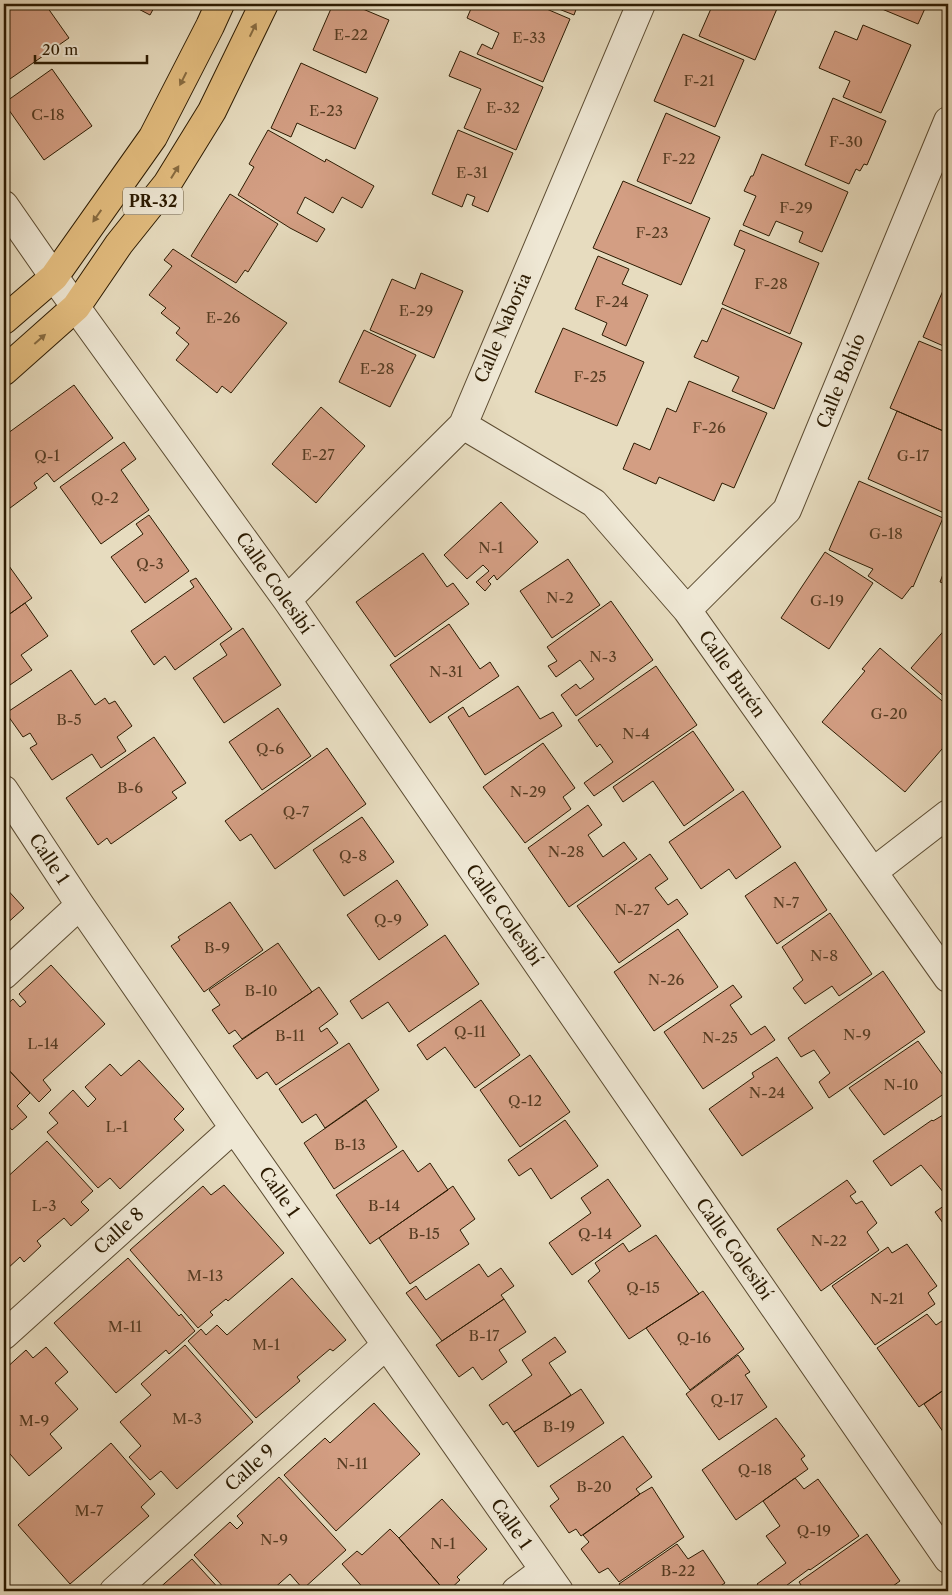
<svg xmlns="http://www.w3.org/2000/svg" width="952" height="1595" viewBox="0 0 952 1595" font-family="'Libre Caslon Text',serif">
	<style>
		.building { fill: #d39e83; stroke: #2c1b02 }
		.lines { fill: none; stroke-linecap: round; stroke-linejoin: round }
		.street-casing { stroke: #5b4b31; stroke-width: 30 }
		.primary-casing { stroke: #2c1b02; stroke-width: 30 }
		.street { stroke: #efe8d5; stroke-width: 28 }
		.primary { stroke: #e4be80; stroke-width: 28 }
		.oneway { fill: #886c41 }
		.labels { text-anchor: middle; stroke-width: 5; stroke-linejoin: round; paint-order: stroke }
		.number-label { font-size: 15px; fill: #563c22 }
		.shield { fill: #efe8d5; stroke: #665841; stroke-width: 1 }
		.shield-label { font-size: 16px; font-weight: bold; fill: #2c1b02 }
		.street-label { font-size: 18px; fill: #2c1b02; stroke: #efe8d5 }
	</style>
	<rect width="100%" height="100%" fill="#e7dcbf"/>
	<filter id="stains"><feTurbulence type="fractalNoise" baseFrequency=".004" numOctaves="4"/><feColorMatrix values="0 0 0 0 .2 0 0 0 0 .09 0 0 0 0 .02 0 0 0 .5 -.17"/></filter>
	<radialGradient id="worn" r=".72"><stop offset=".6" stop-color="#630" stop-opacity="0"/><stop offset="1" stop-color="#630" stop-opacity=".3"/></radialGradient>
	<!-- building -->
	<path class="building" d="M17,4h28l24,34 -62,43 -3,-4v-64z
		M129,4h27l-6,11z
		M333,4h18l38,16 -23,53 -53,-23z
		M473,4h62l35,15 -27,63 -66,-28 5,-10 10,5 7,-16 -32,-15z
		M546,4h32l-4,11z
		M713,4h66l-24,56 -56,-24z
		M870,4h57l-9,20z
		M863,25l48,20 -30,68 -38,-16 7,-16 -31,-13 16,-37 22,9z
		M683,34l61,26 -29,67 -61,-26z
		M460,51l83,36 -27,63 -52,-22 17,-39 -32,-13z
		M301,63l77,35 -23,51 -58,-26 -6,14 -20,-9z
		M52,69l40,57 -48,34 -40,-57z
		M833,98l53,23 -19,44 -3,-1 -4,7 -4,-2 -7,15 -44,-19z
		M666,113l54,24 -29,67 -54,-23z
		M268,130l57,32 1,-3 48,27 -12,22 -20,-11 -9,16 -28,-16 -8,16 28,16 -8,13 -27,-14 -52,-33 16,-28 -5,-3z
		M458,130l55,23 -25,59 -16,-7 3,-8 -8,-3 -5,13 -30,-13z
		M762,154l86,38 -26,60 -23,-10 4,-10 -27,-11 -7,15 -26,-11 13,-29 -12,-5 7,-15h2z
		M623,181l87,37 -29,67 -88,-37z
		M230,194l48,30 -30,48 -3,-2 -9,13 -45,-27z
		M740,230l79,33 -29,71 -68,-30 23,-54 -11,-5z
		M173,249l114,74 -56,70 -9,-7 -5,7 -41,-33 13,-16 -13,-11 4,-5 -19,-15 5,-5 -17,-13 23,-29 -8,-6z
		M598,256l31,13 -7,15 26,11 -22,51 -24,-11 5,-12 -32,-14z
		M421,273l42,18 -29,67 -64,-28 22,-51 23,10z
		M948,279v69l-25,-11z
		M722,308l80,35 -28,66 -42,-18 7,-14 -45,-20 8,-17 5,2z
		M563,328l81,34 -27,64 -82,-34z
		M364,330l52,25 -26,52 -51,-25z
		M919,341l29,12v80l-58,-25z
		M689,381l78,32 -33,75 -12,-5 -8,18 -55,-24 -3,7 -33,-15 11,-26 16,7 17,-42 9,4z
		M74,385l39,53 -59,44 -7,-9 -13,10 3,5 -31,23 -2,-3v-72z
		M321,407l44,39 -49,57 -44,-39z
		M897,411l51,22v64l-6,15 -74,-33z
		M124,442l12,17 -15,11 28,40 -48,34 -41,-57z
		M859,481l84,37 -30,69 -1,-1 -10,13 -34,-23 5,-7 -44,-19z
		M501,502l37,40 -41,38 -3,-5 -6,6 3,3 -6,7 -9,-9 13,-11 -6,-6 -16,14 -23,-24z
		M149,515l40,56 -44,32 -34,-46 32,-23 -7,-10z
		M825,552l48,31 -44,66 -48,-31z
		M423,553l24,34 6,-4 16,21 -74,53 -39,-55z
		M568,559l32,46 -48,33 -32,-47z
		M948,561v24l-8,-3z
		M9,566l23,32 -28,20v-48z
		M196,578l36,51 -57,41 -10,-14 -11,9 -23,-34 63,-44 -4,-6z
		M611,601l42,59 -77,56 -15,-21 15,-11 4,5 14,-10 -14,-19 -24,17 -8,-11 9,-5 -10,-14z
		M25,603l23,33 -27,19 11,15 -28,19v-71z
		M449,624l31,45 10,-7 9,14 -69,47 -40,-58z
		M948,626v74l-37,-32z
		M243,628l38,57 -57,38 -31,-45 34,-23 -7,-11z
		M880,648l68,58v36l-43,50 -83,-70 43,-51 -3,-2z
		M656,666l41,59 -103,71 -10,-13 29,-21 -13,-18 -3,3 -19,-27z
		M71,670l24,35 10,-7 4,6 6,-3 17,25 -15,11 9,14 -25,17 -9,-14 -40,26 -22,-32 7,-4 -7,-11 -7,4 -17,-24z
		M518,686l22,33 13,-7 9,14 -77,49 -37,-58 15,-10 6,10z
		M278,708l33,48 -49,34 -33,-48z
		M693,731l41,59 -50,36 -31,-45 -30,21 -10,-15z
		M154,737l32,46 -14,9 5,6 -66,46 -4,-6 -9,7 -32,-47z
		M543,743l32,45 -12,9 8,12 -46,34 -42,-56z
		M327,748l39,56 -91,65 -24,-35 -11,7 -15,-20z
		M743,791l38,56 -45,32 -7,-10 -28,20 -32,-47z
		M588,805l14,20 -14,10 15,22 21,-15 13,17 -68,48 -41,-59z
		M362,817l32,45 -50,34 -31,-46z
		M650,854l18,25 -13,9 13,17 9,-6 11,15 -69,49 -42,-57z
		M795,862l32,48 -50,34 -32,-48z
		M397,880l31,45 -49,35 -32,-45z
		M4,886l20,22 -20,18z
		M230,902l33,48 -59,42 -33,-46 9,-6 -2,-3z
		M830,913l42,61 -33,22 -7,-10 -27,18 -12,-16 10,-8 -21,-33z
		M678,929l40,58 -64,44 -40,-59z
		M445,935l34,49 -70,48 -21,-30 -26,17 -12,-18z
		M278,943l34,49 -70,47 -7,-9 -6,4 -17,-24 8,-5 -11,-15z
		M51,965l54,59 -62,56 8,10 -12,12 -35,-37v-58l9,-8 7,8 6,-5 -7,-8z
		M883,971l42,61 -96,66 -10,-16 11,-9 -16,-23 -13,7 -13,-19z
		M733,985l9,12 -12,8 21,30 14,-9 10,14 -72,49 -39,-57z
		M319,987l19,27 -19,14 2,4 6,-4 11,15 -62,42 -9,-13 -10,7 -24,-33z
		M481,1000l39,55 -45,33 -30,-41 -18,13 -10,-15z
		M918,1041l30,41v9l-64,44 -35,-47z
		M349,1043l30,47 -54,38 -9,-14 -14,9 -23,-34z
		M530,1055l40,57 -50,35 -40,-57z
		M777,1057l36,51 -71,48 -33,-47 45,-32 -2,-4z
		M139,1060l45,49 -10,10 10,11 -64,59 -10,-11 -12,10 -51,-56 11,-9 -9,-10 24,-23 15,17 8,-8 -11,-12 25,-23 11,12z
		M4,1065l26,28 -13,13 10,11 -15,13 -8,-9z
		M366,1100l31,47 -63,42 -30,-46z
		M948,1112v86l-27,-33 -30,21 -18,-25 59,-41 1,1z
		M565,1120l33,46 -47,33 -20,-31 -12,8 -11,-16z
		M47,1141l46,50 -12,11 8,8 -18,16 -7,-8 -27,23 4,5 -17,16 -4,-5 -14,13 -2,-2v-88z
		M403,1150l15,22 12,-9 18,27 -78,54 -34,-49z
		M608,1179l33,47 -69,49 -23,-32 42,-30 -10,-15z
		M847,1180l9,12 -6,4 6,8 6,-3 15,22 -10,9 12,18 -58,41 -44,-62z
		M224,1185l60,68 -56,48 -2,-2 -16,13 3,3 -15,13 -68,-78 73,-64 8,9z
		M453,1186l22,33 -15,11 9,14 -59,40 -31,-46z
		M948,1203v27l-13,-18z
		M656,1235l43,59 -70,45 -41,-58 12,-10 -5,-8 28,-20 6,9z
		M907,1244l30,42 -9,7 7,11 -60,41 -43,-59 56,-39 4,6z
		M128,1258l51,58 2,-2 14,17 -26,23 -3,-4 -50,43 -62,-70z
		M479,1264l9,13 13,-9 13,18 -13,9 3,4 -62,42 -36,-48 10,-7 10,14z
		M292,1278l54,62 -13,11 -3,-2 -33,28 3,4 -44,37 -68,-77 13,-12 5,6 11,-10 10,10z
		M703,1291l41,58 -54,41 -44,-62z
		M504,1299l22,33 -27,18 8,12 -25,18 -9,-13 -14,10 -23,-32z
		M927,1314l9,11 12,-8v70l-29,20 -42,-59z
		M555,1337l11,15 -17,11 22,32 -57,37 -7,-10 -4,3 -14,-20 43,-30 -10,-15z
		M185,1345l68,77 -76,67 -16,-18 -11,9 -21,-23 12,-11 -21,-24 31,-27 -10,-11z
		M46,1347l22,25 -13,11 23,26 -28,25 12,14 -33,28 -25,-29v-77l22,-20 7,8z
		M738,1355l12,17 -5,3 22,32 -48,33 -33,-46z
		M948,1387v52l-24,-35z
		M581,1389l23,34 -66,44 -24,-35z
		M374,1403l46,51 -84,77 -52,-56 41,-37 5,5z
		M776,1418l29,38 -4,3 7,10 -72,51 -34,-50z
		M623,1436l29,41 -16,12 4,5 -59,42 -5,-7 -7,4 -19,-27 9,-7 -9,-13z
		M111,1443l44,51 -14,13 8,9 -79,68 -52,-59z
		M279,1477l67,73 -43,39 -13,-15 -19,17h-44l-33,-36 36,-33 7,7 6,-6 -6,-7z
		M795,1478l9,11 14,-10 41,57 -49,34 -1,-1 -30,22h-17l-5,-7 29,-21 -20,-27 14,-10 -17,-25z
		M652,1487l32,50 -65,45 -11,-14 -9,5 -18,-24 8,-7 -6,-7 57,-41z
		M442,1499l45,50 -30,28 3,3 -12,11h-3l-46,-53z
		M390,1529l9,9 46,53h-79l-24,-27 15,-13 5,4z
		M867,1534l33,47 -14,10h-81l-6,-9z
		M677,1544l11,15 15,-9 22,33 -12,8h-89l-5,-7z
		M192,1559l29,32h-65z
		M723,1585l4,6h-14z"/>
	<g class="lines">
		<defs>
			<path id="street" d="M4,205l50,72 233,323 661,959
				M463,425l131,78 93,107 261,368
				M287,600l176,-175 178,-421
				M687,610l100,-100 161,-389
				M4,790l76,115 154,223 325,463
				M873,872l75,-58
				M4,975l76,-70
				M4,1335l230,-207
				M114,1591l272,-246
				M516,1591l28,-21"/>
			<path id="primary" d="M4,320l50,-43 99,-140 57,-111 10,-22
				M4,371l72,-64 43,-63 48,-60 45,-73 52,-107"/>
		</defs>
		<!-- street casing -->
		<use href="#street" class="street-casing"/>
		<!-- primary casing -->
		<use href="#primary" class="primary-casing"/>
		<!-- street -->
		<use href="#street" class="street"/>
		<!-- primary -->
		<use href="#primary" class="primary"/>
	</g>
	<!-- one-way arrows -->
	<defs><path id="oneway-solid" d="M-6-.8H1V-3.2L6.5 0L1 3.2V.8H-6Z" transform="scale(1.25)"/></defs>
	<g class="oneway">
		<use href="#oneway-solid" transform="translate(253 30) rotate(-64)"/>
		<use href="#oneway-solid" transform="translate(183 79) rotate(117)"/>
		<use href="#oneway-solid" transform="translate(175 172) rotate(-58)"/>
		<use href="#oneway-solid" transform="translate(97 216) rotate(125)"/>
		<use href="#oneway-solid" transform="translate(40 339) rotate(-41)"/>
	</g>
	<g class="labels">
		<!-- number labels -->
		<g class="number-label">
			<text x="351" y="40">E-22</text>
			<text x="529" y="43">E-33</text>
			<text x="699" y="86">F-21</text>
			<text x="503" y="113">E-32</text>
			<text x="326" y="116">E-23</text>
			<text x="48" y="120">C-18</text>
			<text x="846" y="147">F-30</text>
			<text x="679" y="164">F-22</text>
			<text x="472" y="178">E-31</text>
			<text x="796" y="213">F-29</text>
			<text x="652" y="238">F-23</text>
			<text x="771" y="289">F-28</text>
			<text x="612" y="307">F-24</text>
			<text x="416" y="316">E-29</text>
			<text x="223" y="323">E-26</text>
			<text x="377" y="374">E-28</text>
			<text x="590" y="382">F-25</text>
			<text x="709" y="433">F-26</text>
			<text x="318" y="460">E-27</text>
			<text x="47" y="461">Q-1</text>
			<text x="913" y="461">G-17</text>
			<text x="105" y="503">Q-2</text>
			<text x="886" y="539">G-18</text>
			<text x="491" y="553">N-1</text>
			<text x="150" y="569">Q-3</text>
			<text x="560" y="603">N-2</text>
			<text x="827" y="606">G-19</text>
			<text x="603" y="662">N-3</text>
			<text x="446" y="677">N-31</text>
			<text x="889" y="719">G-20</text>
			<text x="69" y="725">B-5</text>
			<text x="636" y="739">N-4</text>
			<text x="270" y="754">Q-6</text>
			<text x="130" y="793">B-6</text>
			<text x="528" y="797">N-29</text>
			<text x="296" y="817">Q-7</text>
			<text x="566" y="857">N-28</text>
			<text x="353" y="861">Q-8</text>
			<text x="786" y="908">N-7</text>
			<text x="632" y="915">N-27</text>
			<text x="388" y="925">Q-9</text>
			<text x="217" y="953">B-9</text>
			<text x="824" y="961">N-8</text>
			<text x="666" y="985">N-26</text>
			<text x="261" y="996">B-10</text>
			<text x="470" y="1037">Q-11</text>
			<text x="857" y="1040">N-9</text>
			<text x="290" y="1041">B-11</text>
			<text x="720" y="1043">N-25</text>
			<text x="43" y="1049">L-14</text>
			<text x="901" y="1090">N-10</text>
			<text x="767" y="1098">N-24</text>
			<text x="525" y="1106">Q-12</text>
			<text x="117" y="1132">L-1</text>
			<text x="350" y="1150">B-13</text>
			<text x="44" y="1211">L-3</text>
			<text x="384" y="1211">B-14</text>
			<text x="424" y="1239">B-15</text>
			<text x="595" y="1239">Q-14</text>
			<text x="829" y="1246">N-22</text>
			<text x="205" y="1281">M-13</text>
			<text x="643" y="1293">Q-15</text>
			<text x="887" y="1304">N-21</text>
			<text x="125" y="1332">M-11</text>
			<text x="484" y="1341">B-17</text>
			<text x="694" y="1343">Q-16</text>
			<text x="266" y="1350">M-1</text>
			<text x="727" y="1405">Q-17</text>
			<text x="187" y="1424">M-3</text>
			<text x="34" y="1426">M-9</text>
			<text x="559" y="1432">B-19</text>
			<text x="352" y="1469">N-11</text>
			<text x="755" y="1475">Q-18</text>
			<text x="594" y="1492">B-20</text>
			<text x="89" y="1516">M-7</text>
			<text x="814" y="1536">Q-19</text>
			<text x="274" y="1545">N-9</text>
			<text x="443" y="1549">N-1</text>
			<text x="678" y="1576">B-22</text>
		</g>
		<!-- shield labels -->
		<rect class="shield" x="123" y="187.5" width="60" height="27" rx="4"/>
		<g class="shield-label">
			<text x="153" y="207">PR-32</text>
		</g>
		<!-- street labels -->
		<g class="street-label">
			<text transform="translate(503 328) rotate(-67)" y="6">Calle Naboria</text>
			<text transform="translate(841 381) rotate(-68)" y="6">Calle Bohío</text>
			<text transform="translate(274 583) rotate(55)" y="6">Calle Colesibí</text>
			<text transform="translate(732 674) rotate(55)" y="6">Calle Burén</text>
			<text transform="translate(49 859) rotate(56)" y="6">Calle 1</text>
			<text transform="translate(504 915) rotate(55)" y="6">Calle Colesibí</text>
			<text transform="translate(279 1192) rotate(55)" y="6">Calle 1</text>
			<text transform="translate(119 1231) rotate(-42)" y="6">Calle 8</text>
			<text transform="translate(734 1249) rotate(55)" y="6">Calle Colesibí</text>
			<text transform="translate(250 1468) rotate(-42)" y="6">Calle 9</text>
			<text transform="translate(511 1524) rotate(55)" y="6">Calle 1</text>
		</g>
	</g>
	<!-- margin -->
	<rect width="952" height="1595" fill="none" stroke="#e7dcbf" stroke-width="20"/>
	<rect x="5" y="5" width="942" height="1585" fill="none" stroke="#2c1b02" stroke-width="2.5"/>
	<rect x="10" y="10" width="932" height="1575" fill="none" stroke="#2c1b02"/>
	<!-- scale -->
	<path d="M35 55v8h112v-8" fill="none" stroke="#2c1b02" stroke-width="2.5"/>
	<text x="42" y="55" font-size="15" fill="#2c1b02" stroke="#efe8d5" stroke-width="4" paint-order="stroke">20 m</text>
	<rect width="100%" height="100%" filter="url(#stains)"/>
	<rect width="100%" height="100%" fill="url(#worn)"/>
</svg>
